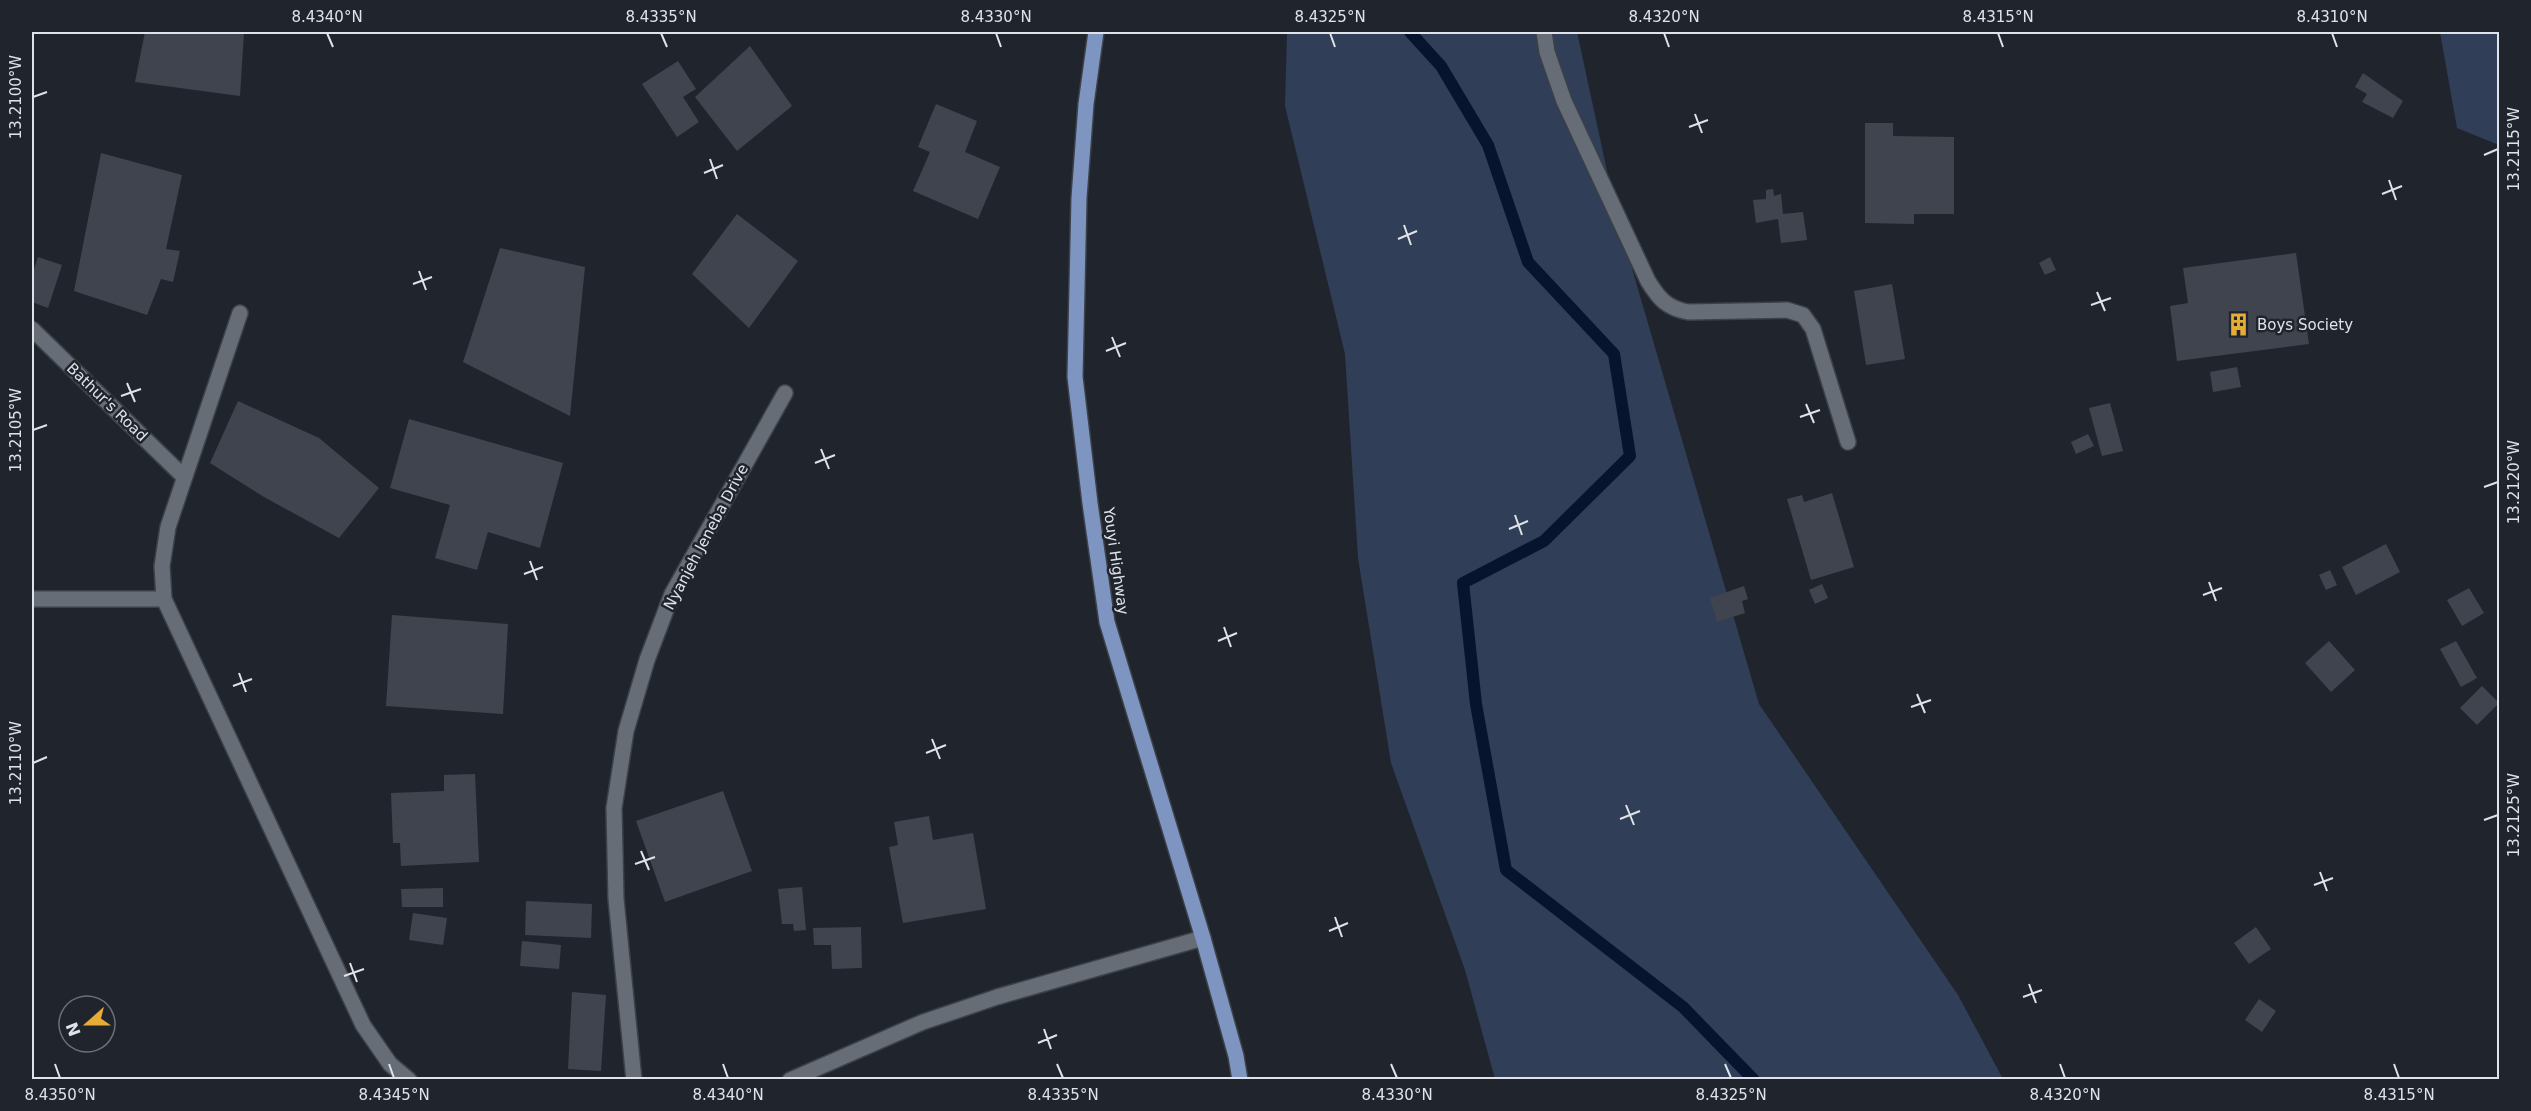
<svg xmlns="http://www.w3.org/2000/svg" width="2531" height="1111" viewBox="0 0 2531 1111" font-family="'DejaVu Sans',sans-serif">
	<style>
		.green { fill: #303e57 }
		.lines { fill: none; stroke-linecap: round; stroke-linejoin: round }
		.stream { stroke: #06142e; stroke-width: 12 }
		.building { fill: #3f444e }
		.minor-casing { stroke: #3c4148; stroke-width: 18 }
		.major-casing { stroke: #3c4148; stroke-width: 18 }
		.minor { stroke: #676d77; stroke-width: 15 }
		.major { stroke: #7d95c0; stroke-width: 15 }
		.ticks { fill: none; stroke: #dfe3e9; stroke-width: 2 }
		.labels { text-anchor: middle; stroke-width: 5; stroke-linejoin: round; paint-order: stroke }
		.poi-label { font-size: 15px; fill: #dfe3e9; stroke: #20252d; text-anchor: start }
		.street-label { font-size: 15px; fill: #dfe3e9; stroke: #20252d }
		.neatline { fill: none; stroke: #dfe3e9; stroke-width: 2 }
		.ticks-label { font-size: 15px; text-anchor: middle; fill: #dfe3e9 }
	</style>
	<rect width="100%" height="100%" fill="#20252d"/>
	<!-- green -->
	<path class="green" d="M1287,32h290l40,185 142,487 199,291 45,84h-508l-30,-109 -74,-207 -33,-205 -13,-204 -60,-248z
		M2440,32h59v113l-42,-17z"/>
	<g class="lines">
		<!-- stream -->
		<path class="stream" d="M1410,32l31,34 47,79 40,117 86,92 16,102 -86,85 -81,42 13,121 30,166 177,137 71,73"/>
	</g>
	<!-- building -->
	<path class="building" d="M145,32h99l-4,64 -105,-14z
		M750,46l42,60 -55,45 -42,-54z
		M678,61l18,28 -13,8 16,25 -22,15 -35,-53z
		M2363,73l40,28 -10,17 -31,-16 5,-8 -12,-7z
		M936,104l41,17 -12,31 35,15 -22,52 -65,-28 17,-39 -12,-5z
		M1865,123h28v13l61,1v77h-40v10l-49,-1z
		M101,153l81,22 -16,74 14,2 -7,31 -12,-3 -14,36 -73,-24z
		M1773,189l1,7 7,-2 2,20 20,-2 4,28 -26,3 -3,-24 -22,4 -3,-23 13,-1v-9z
		M737,214l61,47 -49,67 -57,-54z
		M500,248l85,19 -15,149 -107,-54z
		M2296,253l13,91 -132,17 -7,-55 18,-3 -5,-35z
		M38,257l24,8 -14,43 -16,-6v-27z
		M2050,257l6,13 -11,5 -6,-12z
		M1892,284l13,75 -39,6 -12,-74z
		M2237,367l4,20 -28,5 -3,-20z
		M238,401l81,37 60,50 -40,50 -75,-41 -54,-34z
		M2110,403l13,48 -21,5 -13,-48z
		M409,419l154,44 -23,85 -52,-16 -11,38 -42,-12 15,-53 -60,-17z
		M2088,434l6,12 -18,8 -5,-12z
		M1832,493l22,74 -43,13 -24,-81 15,-4 2,7z
		M2386,544l14,28 -44,23 -14,-28z
		M2330,570l7,15 -11,5 -7,-15z
		M1822,584l6,14 -13,6 -6,-14z
		M1744,586l4,13 -6,2 3,12 -28,9 -7,-24z
		M2469,588l15,25 -22,13 -15,-26z
		M392,615l116,9 -5,90 -117,-8z
		M2329,641l26,29 -24,22 -26,-29z
		M2456,641l21,37 -16,9 -21,-38z
		M2482,686l17,17 -22,22 -17,-17z
		M475,774l4,88 -78,4 -1,-23h-7l-2,-50 53,-2v-16z
		M723,791l29,80 -87,31 -29,-81z
		M929,816l4,24 40,-7 13,76 -83,14 -14,-76 9,-2 -4,-23z
		M802,887l4,43 -12,1 -1,-7h-11l-4,-35z
		M443,888v19h-41l-1,-18z
		M526,901l66,3 -1,34 -66,-3z
		M413,913l34,5 -4,27 -34,-5z
		M861,927l1,41 -30,1 -1,-24h-17l-1,-17z
		M2256,927l15,22 -22,15 -15,-21z
		M522,941l39,4 -2,24 -39,-3z
		M572,992l34,3 -5,76 -33,-2z
		M2259,999l17,12 -14,21 -17,-12z"/>
	<g class="lines">
		<defs>
			<path id="minor" d="M1544,32l3,20 17,49 84,180c11,18 19,27 40,31l99,-2 16,5 10,14 35,113
				M240,313l-72,214 -6,39 2,33 199,426 27,39 19,16
				M32,329l151,147
				M32,599h132
				M634,1080l-18,-181 -2,-91 12,-77 21,-71 25,-66 113,-201
				M790,1080l133,-58 74,-25 206,-59"/>
			<path id="major" d="M1096,32l-10,72 -7,94 -4,179 15,126 17,119 96,316 33,118 4,24"/>
		</defs>
		<!-- minor casing -->
		<use href="#minor" class="minor-casing"/>
		<!-- major casing -->
		<use href="#major" class="major-casing"/>
		<!-- minor -->
		<use href="#minor" class="minor"/>
		<!-- major -->
		<use href="#major" class="major"/>
	</g>
	<!-- ticks -->
	<path class="ticks" d="M327,33l6,14M661,33l6,14M996,33l5,14M1330,33l5,14M1664,33l5,14M1998,33l5,14M2332,33l5,14M33,97l14,-5M1695,114l7,19M1689,127l19,-7M2484,155l14,-6M710,159l7,20M704,173l19,-8M2389,180l7,20M2382,194l20,-8M1404,225l7,20M1398,239l19,-8M419,271l7,19M413,284l19,-7M2097,292l8,19M2091,305l20,-7M1112,337l8,20M1106,351l20,-8M127,383l8,19M121,396l20,-7M1806,404l8,19M1800,417l20,-7M33,430l14,-5M821,449l8,20M815,463l20,-8M2484,487l14,-5M1515,515l7,20M1509,529l19,-8M530,561l7,19M524,574l19,-7M2209,582l7,19M2203,595l19,-7M1224,627l7,20M1218,641l19,-8M239,673l7,19M233,686l19,-7M1917,694l8,19M1911,707l20,-7M932,739l8,20M926,753l20,-8M33,763l14,-6M1626,805l8,20M1620,819l20,-8M2484,820l14,-5M641,851l8,19M635,864l20,-7M2320,872l7,19M2314,885l19,-7M1335,917l7,20M1329,931l19,-8M350,963l7,19M344,976l20,-7M2029,984l7,19M2023,997l19,-7M1044,1029l7,20M1038,1043l19,-8M55,1064l5,14M389,1064l5,14M723,1064l5,14M1057,1064l6,14M1391,1064l6,14M1725,1064l6,14M2060,1064l5,14M2394,1064l5,14"/>
	<!-- icons -->
	<defs>
		<symbol id="building-bare" viewBox="-9 -9 18 18"><path d="M-4-6H4V6H1V3H-1V6H-4ZM-2.5-4.3h1.7v1.8h-1.7ZM.8-4.3h1.7v1.8H.8ZM-2.5-1h1.7V.8h-1.7ZM.8-1h1.7V.8H.8Z" fill="#e6ad36" stroke="#20252d" stroke-width="2.5" paint-order="stroke"/></symbol>
	</defs>
	<g fill-rule="evenodd">
		<use href="#building-bare" x="2222" y="308" width="33" height="33"/>
	</g>
	<g class="labels">
		<!-- poi labels -->
		<g class="poi-label">
			<text x="2257" y="330">Boys Society</text>
		</g>
		<!-- street labels -->
		<g class="street-label">
			<text transform="translate(107 402) rotate(44)" y="5">Bathur's Road</text>
			<text transform="translate(706 537) rotate(-62)" y="5">Nyanjeh Jeneba Drive</text>
			<text transform="translate(1116 561) rotate(82)" y="5">Youyi Highway</text>
		</g>
	</g>
	<!-- border -->
	<rect width="2531" height="1111" fill="none" stroke="#20252d" stroke-width="66"/>
	<!-- north arrow -->
	<g transform="translate(87 1024) rotate(249)"><circle r="28" fill="#20252d" stroke="#6c7178" stroke-width="1.5"/>
	<path d="M0-4.5L10 22L0 15L-10 22Z" fill="#e6ad36"/>
	<text y="-9" font-size="16" font-weight="bold" text-anchor="middle" fill="#dfe3e9">N</text>
	</g>
	<rect x="33" y="33" width="2465" height="1045" class="neatline"/>
	<g class="ticks-label">
		<text x="327" y="22">8.4340°N</text>
		<text x="661" y="22">8.4335°N</text>
		<text x="996" y="22">8.4330°N</text>
		<text x="1330" y="22">8.4325°N</text>
		<text x="1664" y="22">8.4320°N</text>
		<text x="1998" y="22">8.4315°N</text>
		<text x="2332" y="22">8.4310°N</text>
		<text transform="translate(16 97) rotate(-90)" y="5">13.2100°W</text>
		<text transform="translate(2514 149) rotate(-90)" y="5">13.2115°W</text>
		<text transform="translate(16 430) rotate(-90)" y="5">13.2105°W</text>
		<text transform="translate(2514 482) rotate(-90)" y="5">13.2120°W</text>
		<text transform="translate(16 763) rotate(-90)" y="5">13.2110°W</text>
		<text transform="translate(2514 815) rotate(-90)" y="5">13.2125°W</text>
		<text x="60" y="1100">8.4350°N</text>
		<text x="394" y="1100">8.4345°N</text>
		<text x="728" y="1100">8.4340°N</text>
		<text x="1063" y="1100">8.4335°N</text>
		<text x="1397" y="1100">8.4330°N</text>
		<text x="1731" y="1100">8.4325°N</text>
		<text x="2065" y="1100">8.4320°N</text>
		<text x="2399" y="1100">8.4315°N</text>
	</g>
</svg>
